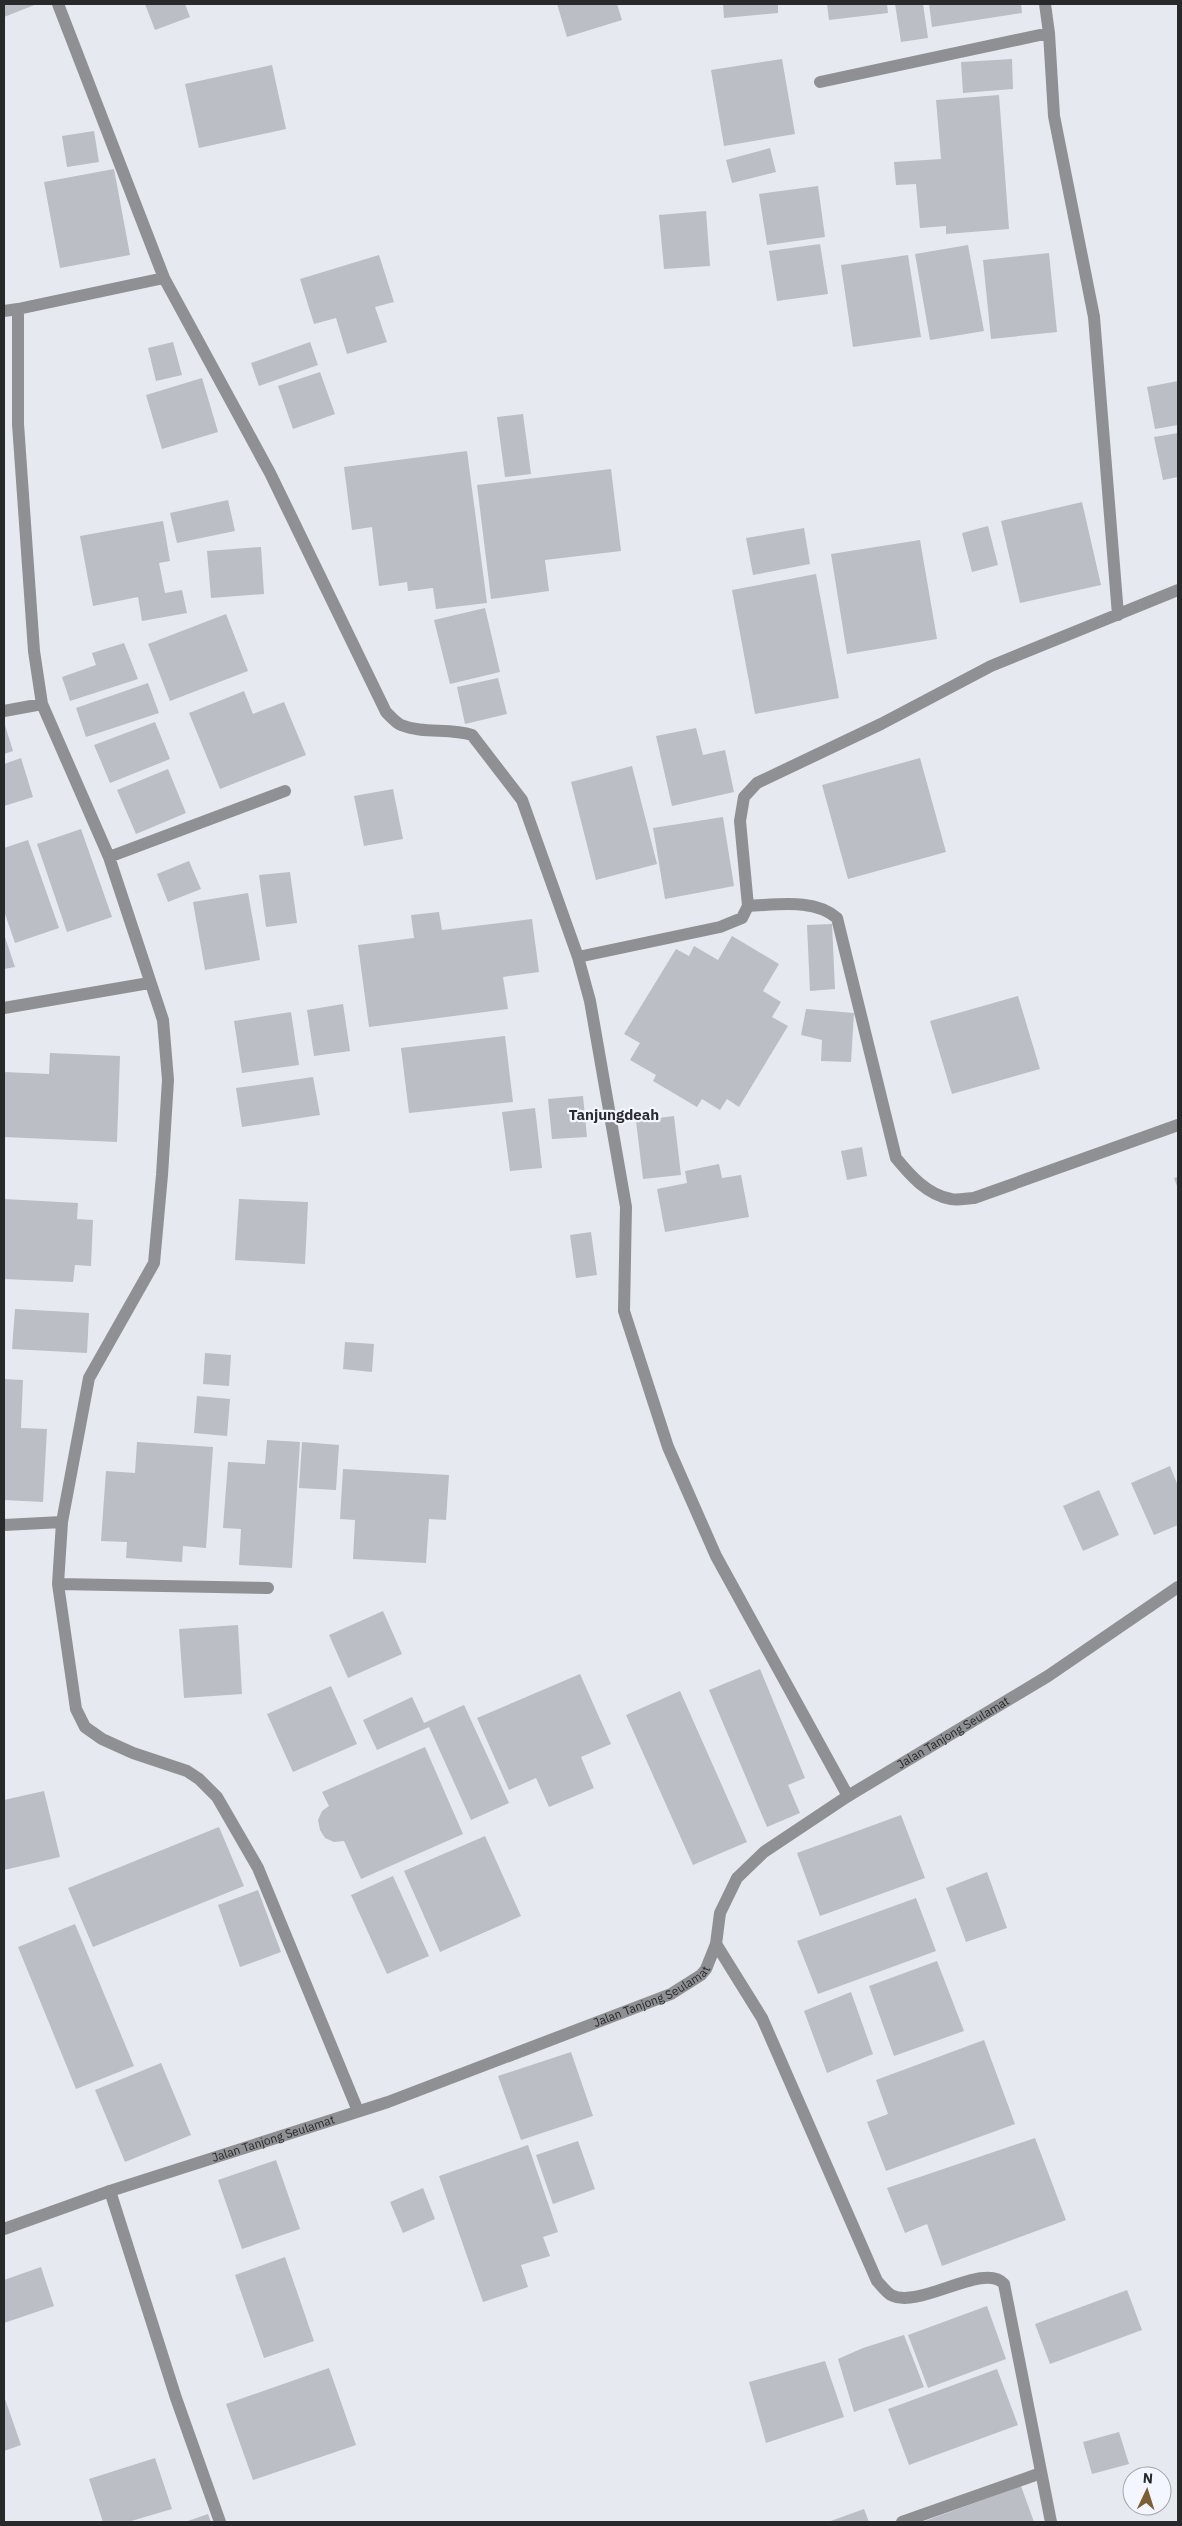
<svg xmlns="http://www.w3.org/2000/svg" width="1182" height="2526" viewBox="0 0 1182 2526" font-family="'IBM Plex Sans',sans-serif">
	<style>
		.building { fill: #bbbec5 }
		.lines { fill: none; stroke-linecap: round; stroke-linejoin: round }
		.service { stroke: #8f9093; stroke-width: 12 }
		.minor { stroke: #8f9093; stroke-width: 12 }
		.tertiary { stroke: #8f9093; stroke-width: 12 }
		.labels { text-anchor: middle; stroke-width: 4.5; stroke-linejoin: round; paint-order: stroke }
		.street-label { font-size: 12px; fill: #28292b; stroke: #f3f6fe }
		.quarter-label { font-size: 15px; font-weight: bold; fill: #2b2d32; stroke: #f3f6fe }
	</style>
	<rect width="100%" height="100%" fill="#e6e9f0"/>
	<!-- building -->
	<path class="building" d="M4,4h33l-33,13z
		M145,4h40l5,13 -35,13z
		M557,4h60l5,16 -55,17z
		M723,4h55v9l-54,5z
		M827,4h60l1,9 -59,7z
		M895,4h28l5,34 -27,4z
		M929,4h92l1,9 -90,14z
		M782,59l13,75 -71,12 -13,-76z
		M1012,59l1,30 -50,4 -2,-31z
		M272,65l14,64 -87,19 -14,-64z
		M999,95l10,134 -63,5v-8l-26,2 -4,-44 -20,1 -2,-23 47,-3 -5,-59z
		M94,131l5,31 -32,5 -5,-31z
		M770,148l6,24 -44,11 -6,-23z
		M114,169l16,86 -70,13 -16,-86z
		M818,186l7,51 -58,8 -8,-51z
		M706,211l4,55 -46,3 -5,-54z
		M820,244l8,50 -51,7 -8,-50z
		M968,245l16,86 -54,9 -15,-86z
		M1049,253l8,79 -66,7 -8,-79z
		M379,255l15,47 -19,5 12,35 -40,12 -11,-36 -22,6 -14,-45z
		M908,255l13,82 -68,10 -12,-82z
		M173,342l9,33 -26,6 -8,-33z
		M310,342l8,23 -59,21 -8,-23z
		M320,372l15,42 -42,15 -15,-43z
		M202,378l16,54 -56,17 -16,-54z
		M1178,381v44l-23,4 -8,-42z
		M523,414l8,60 -26,3 -8,-60z
		M1178,433v44l-15,3 -9,-43z
		M467,451l20,152 -51,6 -3,-21 -25,3 -1,-9 -28,4 -7,-59 -20,3 -8,-63z
		M611,469l10,82 -76,9 4,31 -58,8 -14,-114z
		M228,500l7,31 -58,12 -7,-30z
		M1082,502l19,83 -81,18 -19,-82z
		M163,521l7,40 -11,2 6,30 17,-3 5,23 -45,8 -4,-24 -45,9 -13,-70z
		M988,526l10,39 -26,7 -10,-39z
		M804,528l6,36 -57,11 -7,-37z
		M920,540l17,99 -90,15 -16,-100z
		M261,547l3,47 -53,4 -4,-47z
		M816,574l23,124 -84,16 -23,-124z
		M485,608l15,64 -50,12 -16,-64z
		M226,614l22,57 -78,30 -22,-57z
		M124,643l14,36 -68,22 -8,-24 34,-12 -4,-12z
		M498,678l9,36 -42,10 -8,-37z
		M148,683l11,30 -73,24 -10,-29z
		M244,691l9,23 31,-12 22,53 -86,34 -31,-76z
		M4,722l9,29 -9,3z
		M155,722l15,37 -60,24 -16,-38z
		M696,728l7,27 22,-5 9,42 -62,14 -16,-70z
		M21,758l12,39 -29,9v-42z
		M920,758l26,94 -98,27 -26,-94z
		M632,766l25,98 -61,16 -25,-98z
		M168,769l18,44 -50,21 -19,-44z
		M393,789l10,50 -39,7 -10,-50z
		M723,817l11,69 -69,13 -12,-71z
		M81,829l31,88 -45,15 -30,-88z
		M28,840l31,88 -44,15 -11,-32v-63z
		M189,861l12,28 -33,13 -11,-28z
		M290,872l7,51 -31,4 -7,-52z
		M248,893l12,67 -55,10 -12,-68z
		M439,912l3,18 90,-11 7,53 -36,5 5,32 -139,18 -11,-82 56,-7 -3,-23z
		M832,924l3,65 -25,2 -3,-66z
		M4,934l11,33 -11,2z
		M732,936l47,28 -16,27 18,11 -9,15 16,9 -49,81 -12,-8 -7,11 -18,-11 -5,8 -44,-26 3,-6 -26,-15 10,-17 -16,-9 52,-85 13,7 5,-10 24,14z
		M1018,996l22,73 -88,25 -22,-73z
		M343,1004l7,47 -36,5 -7,-46z
		M806,1009l48,4 -3,49 -30,-1 1,-21 -21,-5z
		M291,1012l8,53 -57,8 -8,-52z
		M505,1036l8,66 -104,11 -8,-65z
		M50,1053l70,3 -3,86 -113,-5v-65l45,2z
		M313,1077l7,38 -78,12 -6,-39z
		M583,1096l4,41 -35,2 -4,-40z
		M535,1108l7,60 -32,3 -8,-59z
		M674,1116l7,59 -38,4 -7,-58z
		M862,1147l5,29 -20,4 -6,-29z
		M719,1164l3,14 19,-3 8,42 -84,15 -8,-43 30,-6 -2,-12z
		M1178,1177v12l-4,-11z
		M4,1199l74,4 -1,16 16,1 -2,46 -16,-1 -2,17 -69,-3z
		M239,1199l69,3 -3,62 -70,-4z
		M591,1232l6,43 -21,3 -6,-43z
		M15,1309l74,4 -2,40 -75,-4z
		M345,1342l29,2 -2,28 -29,-3z
		M205,1353l26,2 -2,31 -26,-2z
		M4,1379l19,1 -2,48 26,1 -4,73 -39,-2z
		M197,1396l33,3 -3,37 -33,-3z
		M267,1440l33,2 -8,126 -53,-3 2,-36 -18,-1 5,-66 37,2z
		M137,1442l76,5 -7,101 -23,-2 -1,16 -56,-4 1,-16 -26,-1 5,-70 29,2z
		M302,1442l37,3 -3,45 -37,-2z
		M1170,1466l8,20v39l-24,10 -23,-52z
		M343,1469l106,6 -3,45 -17,-1 -3,44 -73,-4 2,-39 -15,-1z
		M1099,1490l20,45 -36,16 -20,-45z
		M383,1611l19,43 -54,24 -19,-43z
		M238,1625l4,69 -58,4 -5,-69z
		M760,1669l45,109 -17,7 12,28 -33,14 -58,-137z
		M580,1674l31,70 -30,13 13,31 -45,19 -13,-29 -27,12 -32,-72z
		M331,1686l26,58 -64,28 -26,-58z
		M680,1691l67,151 -54,23 -67,-150z
		M412,1697l12,26 40,-18 45,98 -38,17 -42,-93 -52,23 -14,-30z
		M425,1747l38,87 -102,45 -17,-38 -10,1 -9,-4 -5,-8 -2,-10 4,-9 7,-5 -7,-14z
		M44,1791l16,66 -56,13v-70z
		M901,1815l24,63 -105,38 -23,-63z
		M219,1827l25,59 -151,61 -25,-59z
		M485,1836l36,80 -81,36 -36,-81z
		M987,1872l20,56 -41,14 -20,-54z
		M393,1876l36,80 -42,18 -36,-79z
		M258,1890l23,62 -41,15 -22,-62z
		M916,1898l20,53 -118,43 -21,-53z
		M75,1924l59,142 -58,23 -58,-142z
		M937,1961l27,70 -70,25 -25,-70z
		M851,1992l22,62 -46,19 -23,-62z
		M984,2040l31,84 -129,47 -19,-49 21,-8 -12,-34z
		M571,2052l22,64 -72,24 -23,-64z
		M161,2063l30,72 -66,27 -30,-72z
		M1035,2138l31,82 -124,46 -15,-42 -22,9 -18,-45z
		M578,2141l17,48 -42,15 -17,-49z
		M528,2145l30,87 -15,5 7,19 -29,9 7,22 -45,15 -44,-126z
		M276,2160l24,69 -58,20 -24,-69z
		M423,2188l12,31 -32,14 -13,-31z
		M285,2257l29,84 -50,17 -29,-83z
		M41,2267l13,39 -50,17v-43z
		M1127,2290l15,40 -92,34 -15,-40z
		M987,2306l19,53 -78,29 -20,-53z
		M904,2335l20,52 -70,25 -16,-53 25,-11z
		M825,2361l19,56 -78,26 -17,-61z
		M329,2368l27,77 -103,35 -27,-76z
		M997,2369l21,56 -109,40 -21,-56z
		M4,2396l17,49 -17,6z
		M1119,2432l10,32 -37,10 -9,-32z
		M155,2458l17,51 -44,13h-25l-14,-43z
		M1021,2486l13,36h-112z
		M864,2509l5,13h-41z
		M208,2514l3,8h-26z"/>
	<g class="lines">
		<!-- service -->
		<path class="service" d="M902,2522l139,-49"/>
		<!-- minor -->
		<path class="minor" d="M58,4l106,274 106,195 116,239c4,4 10,11 15,13 22,9 48,3 71,10l50,65 56,157
			M1045,4l4,29 5,83 40,201 24,298
			M820,82l229,-49
			M164,278l-146,31v115l16,227 8,53 67,153 54,163 5,60 -6,95 -8,88 -65,115 -27,144 -4,62 18,125 9,18 17,12 31,14 54,18 12,8 18,18 41,71 100,243
			M4,311l14,-2
			M4,711l38,-7
			M109,857l176,-66
			M748,906c29,-1 66,-8 89,12l59,240c14,17 31,37 55,41 7,2 16,-1 23,-1l204,-73
			M4,1008l145,-25
			M4,1525l58,-3
			M58,1584l210,4
			M848,1796l-132,-240 -48,-109 -44,-136 2,-104 -36,-206 -12,-44 142,-30 22,-9 6,-12 -8,-85 4,-24 13,-14 124,-59 110,-58 187,-76
			M716,1944l46,74 115,263c4,4 9,11 14,14 28,15 93,-34 113,-11l47,238
			M110,2191l66,207 44,124"/>
		<!-- tertiary -->
		<path class="tertiary" id="s1" d="M4,2229l106,-38 278,-89 283,-108 30,-19 5,-6 10,-25 4,-31 17,-35 27,-26 84,-56 200,-120 130,-89"/>
	</g>
	<g class="labels">
		<!-- street labels -->
		<g class="street-label">
			<text dy="4" stroke="none"><textPath href="#s1" startOffset="1109">Jalan Tanjong Seulamat</textPath></text>
			<text dy="4" stroke="none"><textPath href="#s1" startOffset="689">Jalan Tanjong Seulamat</textPath></text>
			<text dy="4" stroke="none"><textPath href="#s1" startOffset="284">Jalan Tanjong Seulamat</textPath></text>
		</g>
		<!-- quarter labels -->
		<g class="quarter-label">
			<text x="614" y="1120">Tanjungdeah</text>
		</g>
	</g>
	<!-- border -->
	<rect width="1182" height="2526" fill="none" stroke="#28292b" stroke-width="10"/>
	<!-- north arrow -->
	<g transform="translate(1147 2491) rotate(4)"><circle r="24" fill="#f3f6fe" stroke="#a2a4aa"/>
	<path d="M0-4L9 19L0 12L-9 19Z" fill="#7c5f33"/>
	<text y="-8" font-size="14" font-weight="bold" text-anchor="middle" fill="#28292b">N</text>
	</g>
</svg>
